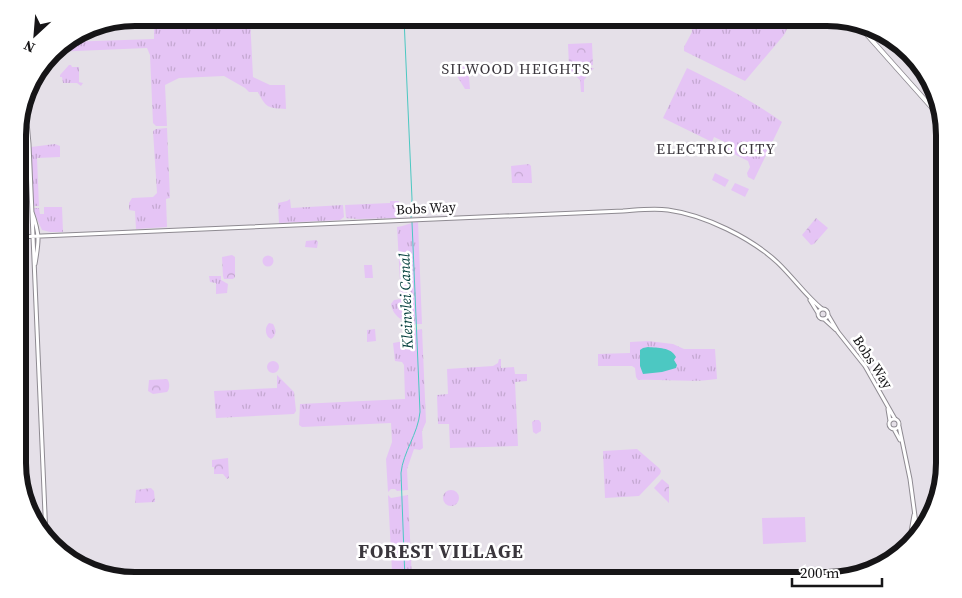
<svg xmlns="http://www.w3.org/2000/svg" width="962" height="598" viewBox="0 0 962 598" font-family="'Source Serif 4',serif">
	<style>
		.grass { fill: url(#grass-tufts) }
		.park { fill: url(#park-crowns) }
		.pitch { fill: #e5c4f5 }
		.water { fill: #4cc8c2 }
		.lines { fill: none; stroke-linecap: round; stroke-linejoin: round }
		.stream { stroke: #4cc8c2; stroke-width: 1 }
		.tertiary-casing { stroke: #8e8a91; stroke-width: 5 }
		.primary-casing { stroke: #8e8a91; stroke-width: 5.5 }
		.tertiary { stroke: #fff; stroke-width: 3 }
		.primary { stroke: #fff; stroke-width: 4 }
		.labels { text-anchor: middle; stroke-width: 5; stroke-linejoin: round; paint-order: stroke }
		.street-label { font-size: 14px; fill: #161517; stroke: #fff }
		.neighbourhood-label { font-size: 15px; letter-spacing: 1px; fill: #3a363c; stroke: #fff }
		.water-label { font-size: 15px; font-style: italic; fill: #033f3c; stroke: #fff }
		.district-label { font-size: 19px; font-weight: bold; letter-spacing: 1px; fill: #3a363c; stroke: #fff }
		.rim { fill: none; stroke: #161517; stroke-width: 6 }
	</style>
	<defs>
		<pattern id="grass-tufts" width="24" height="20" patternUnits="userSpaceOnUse" patternTransform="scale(1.25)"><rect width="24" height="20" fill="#e5c4f5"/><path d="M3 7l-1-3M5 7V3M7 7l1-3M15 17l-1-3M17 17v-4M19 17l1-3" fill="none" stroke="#c4a8d1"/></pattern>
		<pattern id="park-crowns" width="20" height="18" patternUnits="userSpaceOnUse" patternTransform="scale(1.25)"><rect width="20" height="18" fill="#e5c4f5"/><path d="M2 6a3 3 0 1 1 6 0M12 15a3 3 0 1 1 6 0" fill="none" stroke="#c4a8d1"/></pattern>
	</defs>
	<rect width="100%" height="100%" fill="#e5e0e8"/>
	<!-- grass -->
	<path class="grass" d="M154,18h96l3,59 17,8h15l1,24c-18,-1 -20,-1 -28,-17h-9l-4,-4 -21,-12 -45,2 -14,7 2,41h-11l-3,-3 -3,-68 -3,-7 -94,4 4,-5 8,-5 89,-3z
		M396,18h17v6l-14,1 -3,-2z
		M691,18h89l8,9 -4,8 -39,46 -61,-30v-4l8,-15z
		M69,65h2l1,2h7v15l4,1 -2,3 -4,-3h-14l-1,-6h-2v-2z
		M468,65l2,24h-5l-13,-21 2,-2z
		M594,68l-10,12v12h-3l-1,-12 -12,-11z
		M687,68c34,17 65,32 95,54l-28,58 -6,-3 -1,-4 3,-6 -2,-6 -24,-12 3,-6 -13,-6 -2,5 -49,-24z
		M167,128l3,70 -4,1 1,28 -31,2 -1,-18 -6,-1v-7l3,-5 21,-1 4,-4 -4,-62 3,-2z
		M55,144l5,2v11l-23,1 2,48h-6l-2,-59z
		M290,199l1,9 52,-3 1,12 -4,3 -61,3 -1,-20 9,-2z
		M390,201h9l-1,14 -2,3c-9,0 -45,2 -50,0l-1,-13 45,-2z
		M44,207h18l1,25h-13l-8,-2 -10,-22h7l1,6h4z
		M418,222l4,102c-13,1 -29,-5 -31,-20l3,-4 7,-1 -4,-72c8,-1 12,-4 21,-5z
		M262.5 261a5.5 5.5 0 1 1 11 0a5.5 5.5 0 1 1-11 0Z
		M364,265h8l1,13h-8z
		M209,276h12v4l7,4 -1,9 -11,1v-11l-6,-1z
		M403,322l7,9 12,-2 4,93 -4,9 1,17 -3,2 -6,-1 -7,20 1,21 -11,1 -2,-2h-4l-3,3 -2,-33 6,-17 -1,-19 -89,4 -3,-2 1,-21 105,-5 -1,-34 -2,-3 -7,-1 -2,-18 11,-2z
		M269,323l4,1c3,5 4,11 -2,15l-3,-2c-3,-5 -3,-10 1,-14z
		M375,329l1,12 -9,1v-12z
		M648,341l25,3 11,5h31l2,30c-26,4 -53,0 -79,1l-2,-3 -1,-9 -3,-2h-34v-12l32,-1v-11z
		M499,359h2v9l13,-1 1,7h12v7l-12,1 3,64 -68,2 -1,-24h-11l-1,-29 11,-1 -1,-25 46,-3 5,-3z
		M267 367a6 6 0 1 1 12 0a6 6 0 1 1-12 0Z
		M277,375l17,17 2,19 -2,3 -78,4 -2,-27 63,-3z
		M535,420h4l2,3v8l-5,3 -3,-2 -1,-10z
		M637,449l22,19 2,3 -1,3 -21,22 -34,2 -2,-47z
		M443 498a8 8 0 1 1 16 0a8 8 0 1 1-16 0Z
		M388,495l3,3 17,-3 4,85h-14v-9h-6z"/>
	<!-- park -->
	<path class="park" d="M592,43l1,22 -24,1 -1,-22z
		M529,164l2,2 1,17h-20l-1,-17z
		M816,218l12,10 -14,16 -3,1 -9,-10z
		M316,240l2,2 -1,6 -12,-1 1,-6z
		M232,255l3,2v20l-2,2h-9l-1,-3 -1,-19z
		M167,379c3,3 3,10 0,13l-14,2 -5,-3 1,-11z
		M228,458l1,20 -2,1 -4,-5h-9v-7h-2v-7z
		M662,479l7,6v18l-15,-15z
		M151,488l3,3 1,11 -20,1 1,-13z"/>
	<!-- pitch -->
	<path class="pitch" d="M715,173l14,7 -4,7 -13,-7z
		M735,183l14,6 -4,8 -14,-7z
		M805,517l1,25 -43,2 -1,-26z"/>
	<!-- water -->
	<path class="water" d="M648,347c10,1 23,0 28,10l-2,3 3,5 -1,3 -14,4 -19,2 -3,-8v-16l3,-2z"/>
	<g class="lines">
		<!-- stream -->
		<path class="stream" d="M404,18l8,181 -1,19
			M405,580l-4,-107c2,-21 17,-39 19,-61l-8,-190"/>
		<defs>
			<path id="tertiary" d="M25,100l4,44 17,393
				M32,212c8,23 7,29 3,52
				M18,237l605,-26c15,-1 30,-3 45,-1 37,5 83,28 109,52 16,15 28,33 45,47
				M810,300l8,13
				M818 314a5 5 0 1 1 10 0a5 5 0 1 1-10 0Z
				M828,315l10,17 27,34 30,53
				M824,319l12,11
				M888,409l2,12
				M889 424a5 5 0 1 1 10 0a5 5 0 1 1-10 0Z
				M899,426l11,53 7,52
				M894,429l6,11
				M911,532l3,-17
				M912,540l-2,-4 1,-4 4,-1 4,2
				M767,580l80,-4"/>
			<path id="primary" d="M861,28l81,91"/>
		</defs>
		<!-- tertiary casing -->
		<use href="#tertiary" class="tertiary-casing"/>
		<!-- primary casing -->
		<use href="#primary" class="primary-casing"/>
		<!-- tertiary -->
		<use href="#tertiary" class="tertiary"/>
		<!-- primary -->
		<use href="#primary" class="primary"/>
	</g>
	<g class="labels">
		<!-- street labels -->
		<g class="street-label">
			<text transform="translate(426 208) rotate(-3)" y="5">Bobs Way</text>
			<text transform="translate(873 362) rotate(57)" y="5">Bobs Way</text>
		</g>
		<!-- neighbourhood labels -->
		<g class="neighbourhood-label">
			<text x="516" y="74">SILWOOD HEIGHTS</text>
			<text x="716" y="154">ELECTRIC CITY</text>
		</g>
		<!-- water labels -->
		<g class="water-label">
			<text transform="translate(406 301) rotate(-92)" y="5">Kleinvlei Canal</text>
		</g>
		<!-- district labels -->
		<g class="district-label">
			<text x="441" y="558">FOREST VILLAGE</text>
		</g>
	</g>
	<!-- crop -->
	<path d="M0 0H962V598H0ZM135 26H827A109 109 0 0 1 936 135V463A109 109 0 0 1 827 572H135A109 109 0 0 1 26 463V135A109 109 0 0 1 135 26Z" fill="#fff" fill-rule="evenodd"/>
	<path class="rim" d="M135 26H827A109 109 0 0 1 936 135V463A109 109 0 0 1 827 572H135A109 109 0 0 1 26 463V135A109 109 0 0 1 135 26Z"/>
	<!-- north arrow -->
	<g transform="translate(35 35) rotate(206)" stroke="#ffffff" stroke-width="4" paint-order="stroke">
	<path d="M0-4L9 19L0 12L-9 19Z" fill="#161517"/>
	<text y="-8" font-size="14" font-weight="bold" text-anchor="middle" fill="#161517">N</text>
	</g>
	<!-- scale -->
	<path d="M792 578v8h90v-8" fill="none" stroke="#161517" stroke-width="2.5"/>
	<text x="800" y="578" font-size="15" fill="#161517" stroke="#ffffff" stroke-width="4" paint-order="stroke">200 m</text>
</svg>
